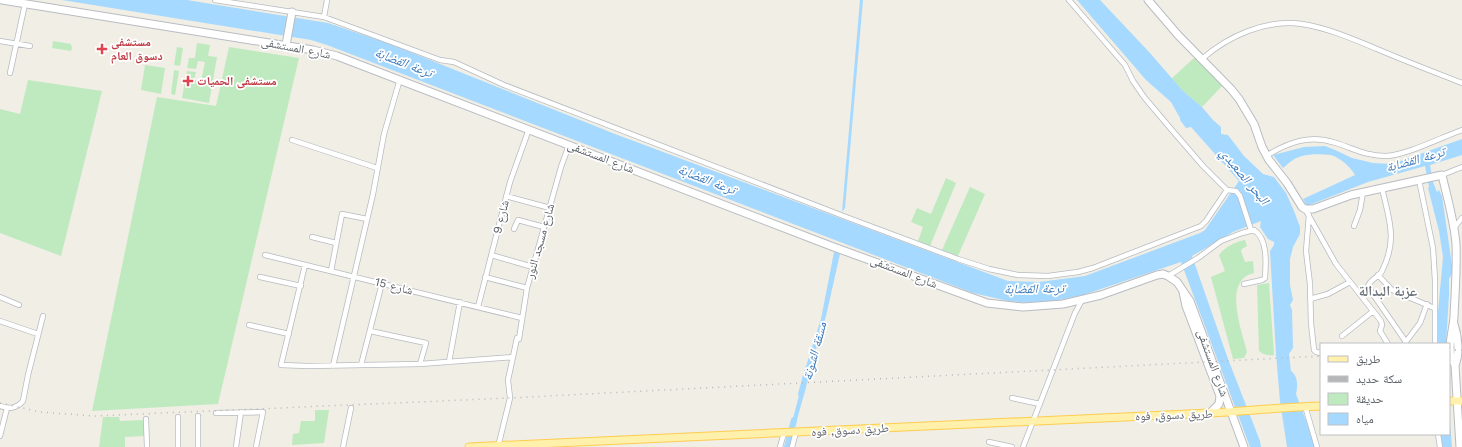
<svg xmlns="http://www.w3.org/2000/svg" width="1462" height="447" viewBox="0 0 1462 447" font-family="'Work Sans','Noto Naskh Arabic',sans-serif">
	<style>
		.green { fill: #bfeabf }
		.water { fill: #a6d9ff }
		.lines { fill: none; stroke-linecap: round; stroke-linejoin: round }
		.canal { stroke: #a6d9ff; stroke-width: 6 }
		.street-casing { stroke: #b7bbc0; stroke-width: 6 }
		.secondary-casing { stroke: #b8bcc2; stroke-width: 9 }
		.primary-casing { stroke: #ffcc4f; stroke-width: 9 }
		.street { stroke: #fff; stroke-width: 4.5 }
		.secondary { stroke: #fff; stroke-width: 7 }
		.primary { stroke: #fff1ab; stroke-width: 7 }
		.rail { stroke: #b6b7b8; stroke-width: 1.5; stroke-dasharray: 1 5; stroke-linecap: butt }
		.health-dot { fill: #e0444e; stroke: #fff; stroke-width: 1.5 }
		.labels { text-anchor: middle; stroke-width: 3.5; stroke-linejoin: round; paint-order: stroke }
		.health-label { font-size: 12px; font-weight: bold; fill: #be3a42; stroke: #fff; text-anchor: start }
		.street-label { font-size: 12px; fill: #5c6167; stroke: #fff }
		.water-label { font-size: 13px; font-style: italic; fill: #3878bc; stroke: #fff }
		.quarter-label { font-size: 14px; font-weight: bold; fill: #6d7379; stroke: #fff }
	</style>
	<rect width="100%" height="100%" fill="#f0eee5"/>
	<!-- green -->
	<path class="green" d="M53,41l18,3 1,4 -1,3 -19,-3z
		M197,43l13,2 -2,11 9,1 -8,46 -27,-5 5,-27 9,1 -2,8 7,1 4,-19 -7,-1 -2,8 -9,-1 2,-10h6z
		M177,47l6,1 -3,18 -6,-1z
		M229,47l70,11 -81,346 -126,7 65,-314 59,9z
		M1195,57l27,29 -20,21 -20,-17 -11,-11z
		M145,65l20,3 -4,26 -20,-4z
		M174,70l5,1 -4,24 -4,-1z
		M28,80l74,11 -41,165 -61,-23v-124l20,5z
		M946,178l10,5 -26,63 -12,-5 5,-14 -12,-5 6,-14 14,6z
		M970,187l15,7 -27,62 -16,-6z
		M1245,240l2,6 -5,3 -1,2 4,11 8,-1 1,12c-32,7 -12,58 -7,79l-3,6 -11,1 -22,-82 14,-6 -6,-16c7,-9 16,-13 26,-15z
		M1269,283l5,72c-6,1 -10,0 -15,-4l-2,-66z
		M315,410h14l-5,33 -32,2 1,-11 6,-1 2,-12h14z
		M103,417h16l1,4 24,-1v16l-19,1v10h-26z"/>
	<!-- water -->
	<path class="water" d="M62,0h125l141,23 62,21 225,90 393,147 31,1 46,-6 115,-43 5,-3 34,-49 -48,-54 -5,1 -6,-8v-2l-9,-16 -25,-22 -69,-80h23l50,53 32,37 20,17 11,13 8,7v7l7,1 16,21 19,18 11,3 12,16 8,18 6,16v7l-7,13 -3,12v26l3,15 -3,5 2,5 1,38 -4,6 2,17c7,5 7,15 5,23l20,53h-29l-7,-46 -4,-47 -6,-103 4,-6v-3l-6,-3 -8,-12 1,-6 -28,11 -41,24 36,103 32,82 1,6h-11l-69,-185 -98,33 -29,6 -23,2 -23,-2 -35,-8 -646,-248 -16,-5z
		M860,0h3l-18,208 -3,4z
		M1462,139v16l-32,10 3,17 4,10 2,-2 3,6 11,76 -4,7v16l-3,49h-8v-32l5,-55 -4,-26 -11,-43 1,-1 -4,-21 -57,16 -61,24 -4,-7 52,-24c-4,-8 -17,-19 -25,-20 -8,-1 -21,-1 -28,1 -8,2 -13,7 -19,12l-10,-13 31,-8 21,-1 10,4 17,8 21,5 19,1z
		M834,252l6,2 -14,62 -18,60 -1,3h-5l19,-60z
		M806,387l-11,40 -4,-1 10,-38z
		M1449,411l3,36h-10l-1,-13h8z"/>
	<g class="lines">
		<!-- canal -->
		<path class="canal" d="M801,394l6,-22
			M787,447l7,-27"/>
		<defs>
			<path id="street" d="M215,0l109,17 116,43 14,2 50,23 342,132 112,42 31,10 29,6 30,1 30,-4 15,-4 108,-42 5,-5 21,-31
				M1069,0l56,65 8,16 11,16 27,32 32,37 24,24 9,1 4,5 11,34
				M324,17l3,-17
				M0,41l30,5
				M1202,59c26,-23 64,-40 100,-35 26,4 51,15 75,25 28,12 57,23 85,34
				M10,73l15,-69
				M292,140l85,28
				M1266,156c23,-14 44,-22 70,-13 19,6 30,13 50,13 21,-1 56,-19 76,-26
				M1442,175l20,-8
				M1419,180l14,68 2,32v64
				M1382,188c7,32 16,51 0,83 -3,7 -13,8 -14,16l38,55
				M506,196l44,12
				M1305,209l31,55 45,57 1,4 -2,6 8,13
				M1309,215l-3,36 4,33 1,39 3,27 2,2 5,1
				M1354,226l6,-16 3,-18
				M1454,228l8,-10
				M514,229l4,-9 26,7
				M312,237l24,6
				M265,255l257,63
				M491,255l42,12
				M305,265l-24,100 27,1 112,-2 93,-7
				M331,271l11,-57 25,5
				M1378,275l14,15 42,18
				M1168,276l30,-18 23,-17 21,-8 12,-3c14,9 12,33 11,48l-3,2 -18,4
				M260,277l41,9
				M485,277l42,11
				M0,297l19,8
				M1310,299l18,-5 22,-12
				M478,307l32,-125 19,-53
				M0,321l38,13
				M249,325l40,9
				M370,331l56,12 -6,21
				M1342,336l30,-24
				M519,339l8,-51 34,-121 8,-22
				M1405,343l15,-20 7,-19
				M449,362l11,-60
				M361,365l21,-82
				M333,366l40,-172 11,-60 16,-55
				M1012,398l28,6
				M0,406c9,3 16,3 23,-5l5,-26 15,-59
				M1305,406l12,41
				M216,413l47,-1 -7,35
				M198,416v31
				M146,419l1,28
				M1438,434l2,13
				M0,436l7,-28
				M989,442l23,5
				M178,447v-30
				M236,447l5,-35
				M343,447l8,-39
				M498,447l12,-49 -2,-18 9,-42
				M780,447l4,-14
				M792,447l4,-15
				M1023,447l52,-134 7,-13"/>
			<path id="secondary" d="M2,0l311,50 24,6 494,190 156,57 36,4 40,-3 38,-9 56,-20 6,-1 5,2 9,6 13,19 54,146
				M1148,0l30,35 53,54 8,10 15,25 8,23 7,13 18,23 15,24 3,2h8l38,-14 91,-20c5,22 12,45 14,69 1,24 -1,49 -2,73 -1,15 -9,35 1,48
				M286,45l6,-33
				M1183,292l3,14 34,90 -1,8 -9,9
				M1454,324c4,12 6,30 1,41l5,82"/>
			<path id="primary" d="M1449,401h13
				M469,447l741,-34c37,-2 74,-6 111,-7"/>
		</defs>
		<!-- street casing -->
		<use href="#street" class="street-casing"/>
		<!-- secondary casing -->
		<use href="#secondary" class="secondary-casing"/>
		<!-- primary casing -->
		<use href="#primary" class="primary-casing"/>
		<!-- street -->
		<use href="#street" class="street"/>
		<!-- secondary -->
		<use href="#secondary" class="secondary"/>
		<!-- primary -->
		<use href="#primary" class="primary"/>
		<!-- rail -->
		<path class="rail" d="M1449,350h13
			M0,403l40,9 54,4 416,-18 811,-42"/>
	</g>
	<!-- markers -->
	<g class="health-dot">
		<path d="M100 43h4v4h4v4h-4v4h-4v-4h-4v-4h4z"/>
		<path d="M186 75h4v4h4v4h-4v4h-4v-4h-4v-4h4z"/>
	</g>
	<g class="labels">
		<!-- health labels -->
		<g class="health-label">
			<text x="111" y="46">مستشفى<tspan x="111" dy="14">دسوق العام</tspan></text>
			<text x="197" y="85">مستشفى الحميات</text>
		</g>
		<!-- street labels -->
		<g class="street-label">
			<text transform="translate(296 48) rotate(11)" y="4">شارع المستشفى</text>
			<text transform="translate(601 157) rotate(21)" y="4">شارع المستشفى</text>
			<text transform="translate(501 217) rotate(-76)" y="4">شارع 9</text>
			<text transform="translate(540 241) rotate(-74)" y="4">شارع مسجد النور</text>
			<text transform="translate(904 272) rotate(21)" y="4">شارع المستشفى</text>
			<text transform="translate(394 286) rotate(14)" y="4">شارع 15</text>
			<text transform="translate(1213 363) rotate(70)" y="4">شارع المستشفى</text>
			<text transform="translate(1174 415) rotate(-2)" y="4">طريق دسوق, فوه</text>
			<text transform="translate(850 430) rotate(-3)" y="4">طريق دسوق, فوه</text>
		</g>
		<!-- water labels -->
		<g class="water-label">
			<text transform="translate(404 62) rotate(21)" y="5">ترعة القضابة</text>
			<text transform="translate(1415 159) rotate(-16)" y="5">ترعة القضابة</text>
			<text transform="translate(1245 176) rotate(50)" y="5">البحر الصعيدي</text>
			<text transform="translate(707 179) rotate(21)" y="5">ترعة القضابة</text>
			<text transform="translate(1034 288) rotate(-1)" y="5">ترعة القضابة</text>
			<text transform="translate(814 351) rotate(-75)" y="5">مسقة الشونة</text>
		</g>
		<!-- quarter labels -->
		<g class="quarter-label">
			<text x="1388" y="296">عزبة البدالة</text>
		</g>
	</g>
	<!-- legend -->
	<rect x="1320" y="343" width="130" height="92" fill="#ffffff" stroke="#bec0c2"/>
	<rect x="1328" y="356" width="20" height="6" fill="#fff1ab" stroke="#bec0c2"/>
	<text x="1356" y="363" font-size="12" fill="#5c6167">طريق</text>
	<rect x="1328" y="376" width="20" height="6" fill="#b6b7b8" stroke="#bec0c2"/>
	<text x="1356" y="383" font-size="12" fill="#5c6167">سكة حديد</text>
	<rect x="1328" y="393" width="20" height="12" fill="#bfeabf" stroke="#bec0c2"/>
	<text x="1356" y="403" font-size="12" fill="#5c6167">حديقة</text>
	<rect x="1328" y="413" width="20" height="12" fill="#a6d9ff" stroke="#bec0c2"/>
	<text x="1356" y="423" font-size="12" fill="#5c6167">مياه</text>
</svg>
